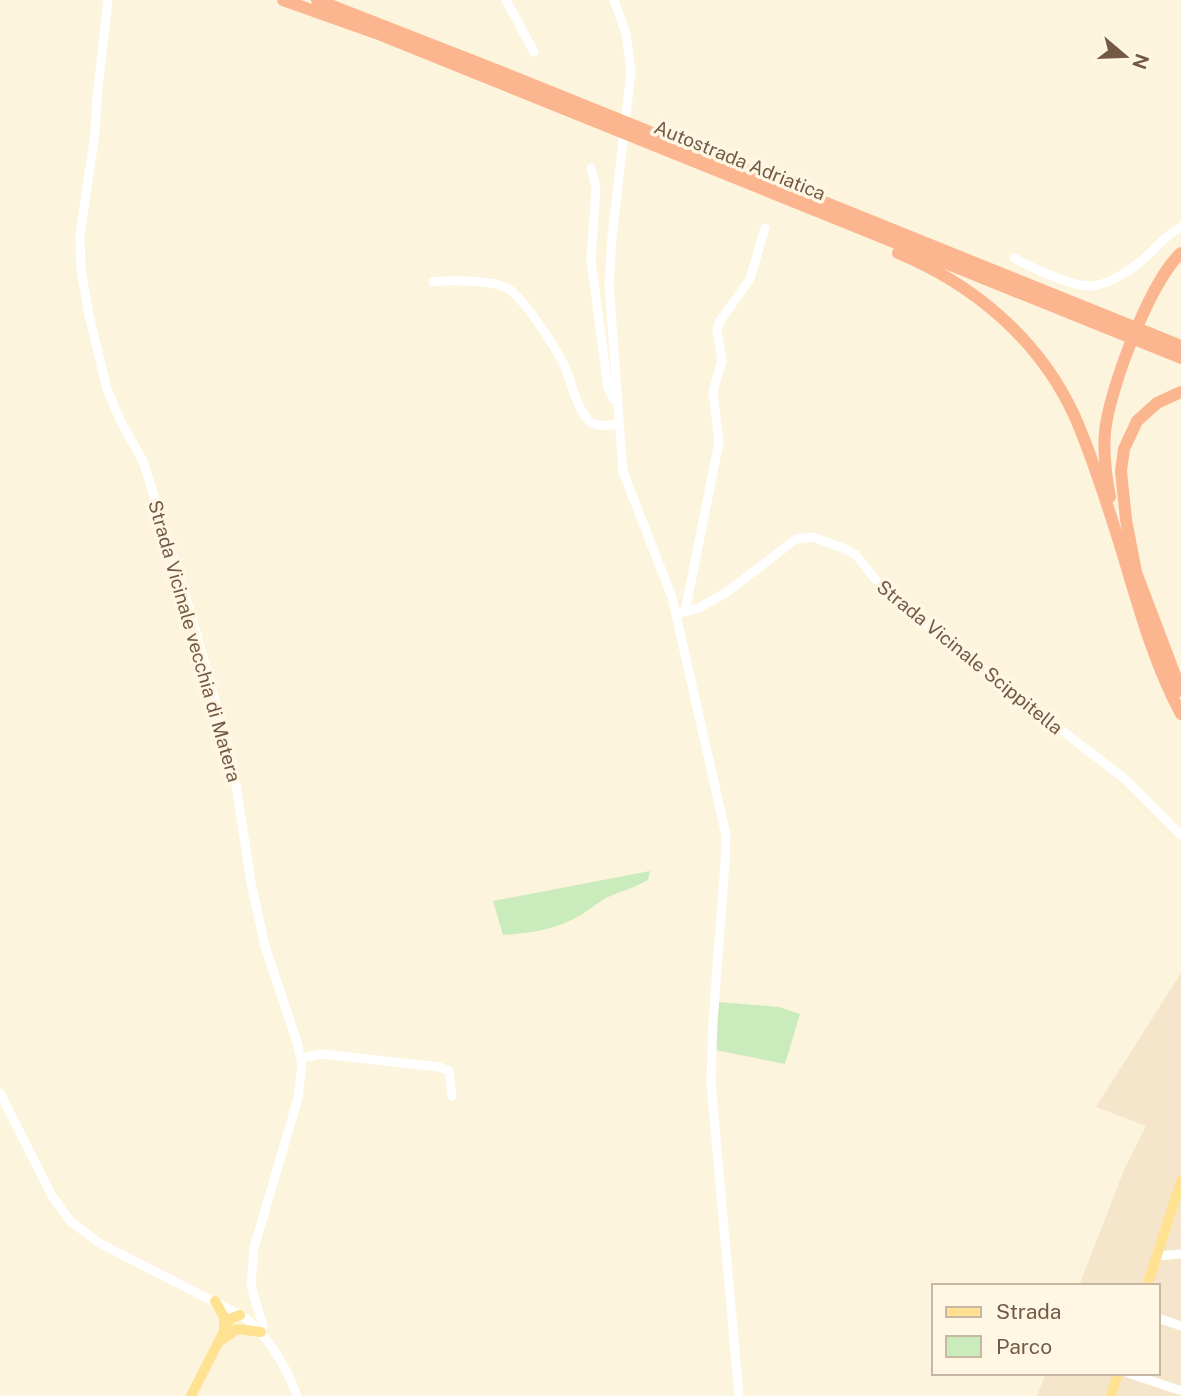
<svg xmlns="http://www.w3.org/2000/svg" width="1181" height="1396" viewBox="0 0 1181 1396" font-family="'Public Sans',sans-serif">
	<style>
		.residential { fill: #f5e6cb }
		.green { fill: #caebbb }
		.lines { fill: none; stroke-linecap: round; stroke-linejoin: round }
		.minor { stroke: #fff; stroke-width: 9 }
		.major { stroke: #ffe192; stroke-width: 10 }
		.highway { stroke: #fcb68f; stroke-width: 12 }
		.labels { text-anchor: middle; stroke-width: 7; stroke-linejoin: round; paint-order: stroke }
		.street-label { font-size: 19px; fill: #735a45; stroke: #fff7e4 }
	</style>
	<rect width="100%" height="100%" fill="#fdf4dd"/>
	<!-- residential -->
	<path class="residential" d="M1181,973v423h-144l9,-23h112v-87h-79l45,-116 22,-44 -50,-19z"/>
	<!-- green -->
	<path class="green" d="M650,871l-2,9c-14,8 -30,12 -44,19 -8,5 -15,11 -23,16 -26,15 -49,18 -78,20l-10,-34z
		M719,1002l60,5 21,7 -15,50 -70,-14z"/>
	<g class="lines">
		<!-- minor -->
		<path class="minor" d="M108,0l-11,97 -2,37 -15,100 1,36 8,45 18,74 13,31 23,41 47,150 43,154 18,118 14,63 32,96 5,23 -4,33 -44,150 -3,38 12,40 -2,6
			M506,0l28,52
			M614,0l12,34 5,38 -19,165 -3,48 14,187 49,125 54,238 -1,28 -12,159 -2,61 28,313
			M591,168l5,20 -5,72 17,128 5,11
			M1014,258c16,9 59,29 77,28 17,-1 35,-13 49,-24 14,-11 25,-27 41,-35
			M433,282c16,-2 60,-2 74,6 16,9 49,60 57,77 8,16 13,48 28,58 8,4 19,2 27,1
			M685,612l34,-170 -6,-50 9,-32 -5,-30 3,-9 30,-42 15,-51
			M677,614l22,-6 28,-16 69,-53 17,-2 32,12 11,6 19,24 51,46 200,155 55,55
			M301,1058l21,-4 117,13 10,4 3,25
			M0,1093l52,103 18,25 31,23 143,73c25,20 42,49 53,79
			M1157,1256l24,-2
			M1158,1318l23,8
			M1128,1373l51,17"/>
		<!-- major -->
		<path class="major" d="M1147,1286l34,-105
			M226,1328l4,-9 10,-4
			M222,1340l15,-11 24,3
			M191,1396l33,-65v-14l-9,-16
			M1111,1396l7,-23"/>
		<!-- highway -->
		<path class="highway" d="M283,0l93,33 805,325
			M317,0l182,71 682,275
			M898,253c75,31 141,86 176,162 16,35 29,77 41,114 20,63 35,127 66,185
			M1181,392l-24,11 -20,18 -13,28 -3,22 5,49 10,52 45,119
			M1110,497c-4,-21 -7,-43 -5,-65 4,-42 45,-151 76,-179"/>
	</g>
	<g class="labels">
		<!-- street labels -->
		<g class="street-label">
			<text transform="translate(740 160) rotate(22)" y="7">Autostrada Adriatica</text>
			<text transform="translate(195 641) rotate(74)" y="7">Strada Vicinale vecchia di Matera</text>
			<text transform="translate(970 657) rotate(39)" y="7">Strada Vicinale Scippitella</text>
		</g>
	</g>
	<!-- legend -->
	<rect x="932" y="1284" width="228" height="91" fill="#fff7e4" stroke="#c7b8a4" stroke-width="2"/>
	<rect x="946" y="1307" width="35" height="10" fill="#ffe192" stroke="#c7b8a4" stroke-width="2"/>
	<text x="996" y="1319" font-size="21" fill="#735a45">Strada</text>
	<rect x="946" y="1336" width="35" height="21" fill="#caebbb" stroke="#c7b8a4" stroke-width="2"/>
	<text x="996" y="1354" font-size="21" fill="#735a45">Parco</text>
	<!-- north arrow -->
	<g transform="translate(1125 56) rotate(109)" stroke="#fff7e4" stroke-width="5" paint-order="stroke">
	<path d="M0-5L12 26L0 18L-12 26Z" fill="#735a45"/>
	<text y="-10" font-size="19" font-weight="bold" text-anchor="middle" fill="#735a45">N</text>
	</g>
</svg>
